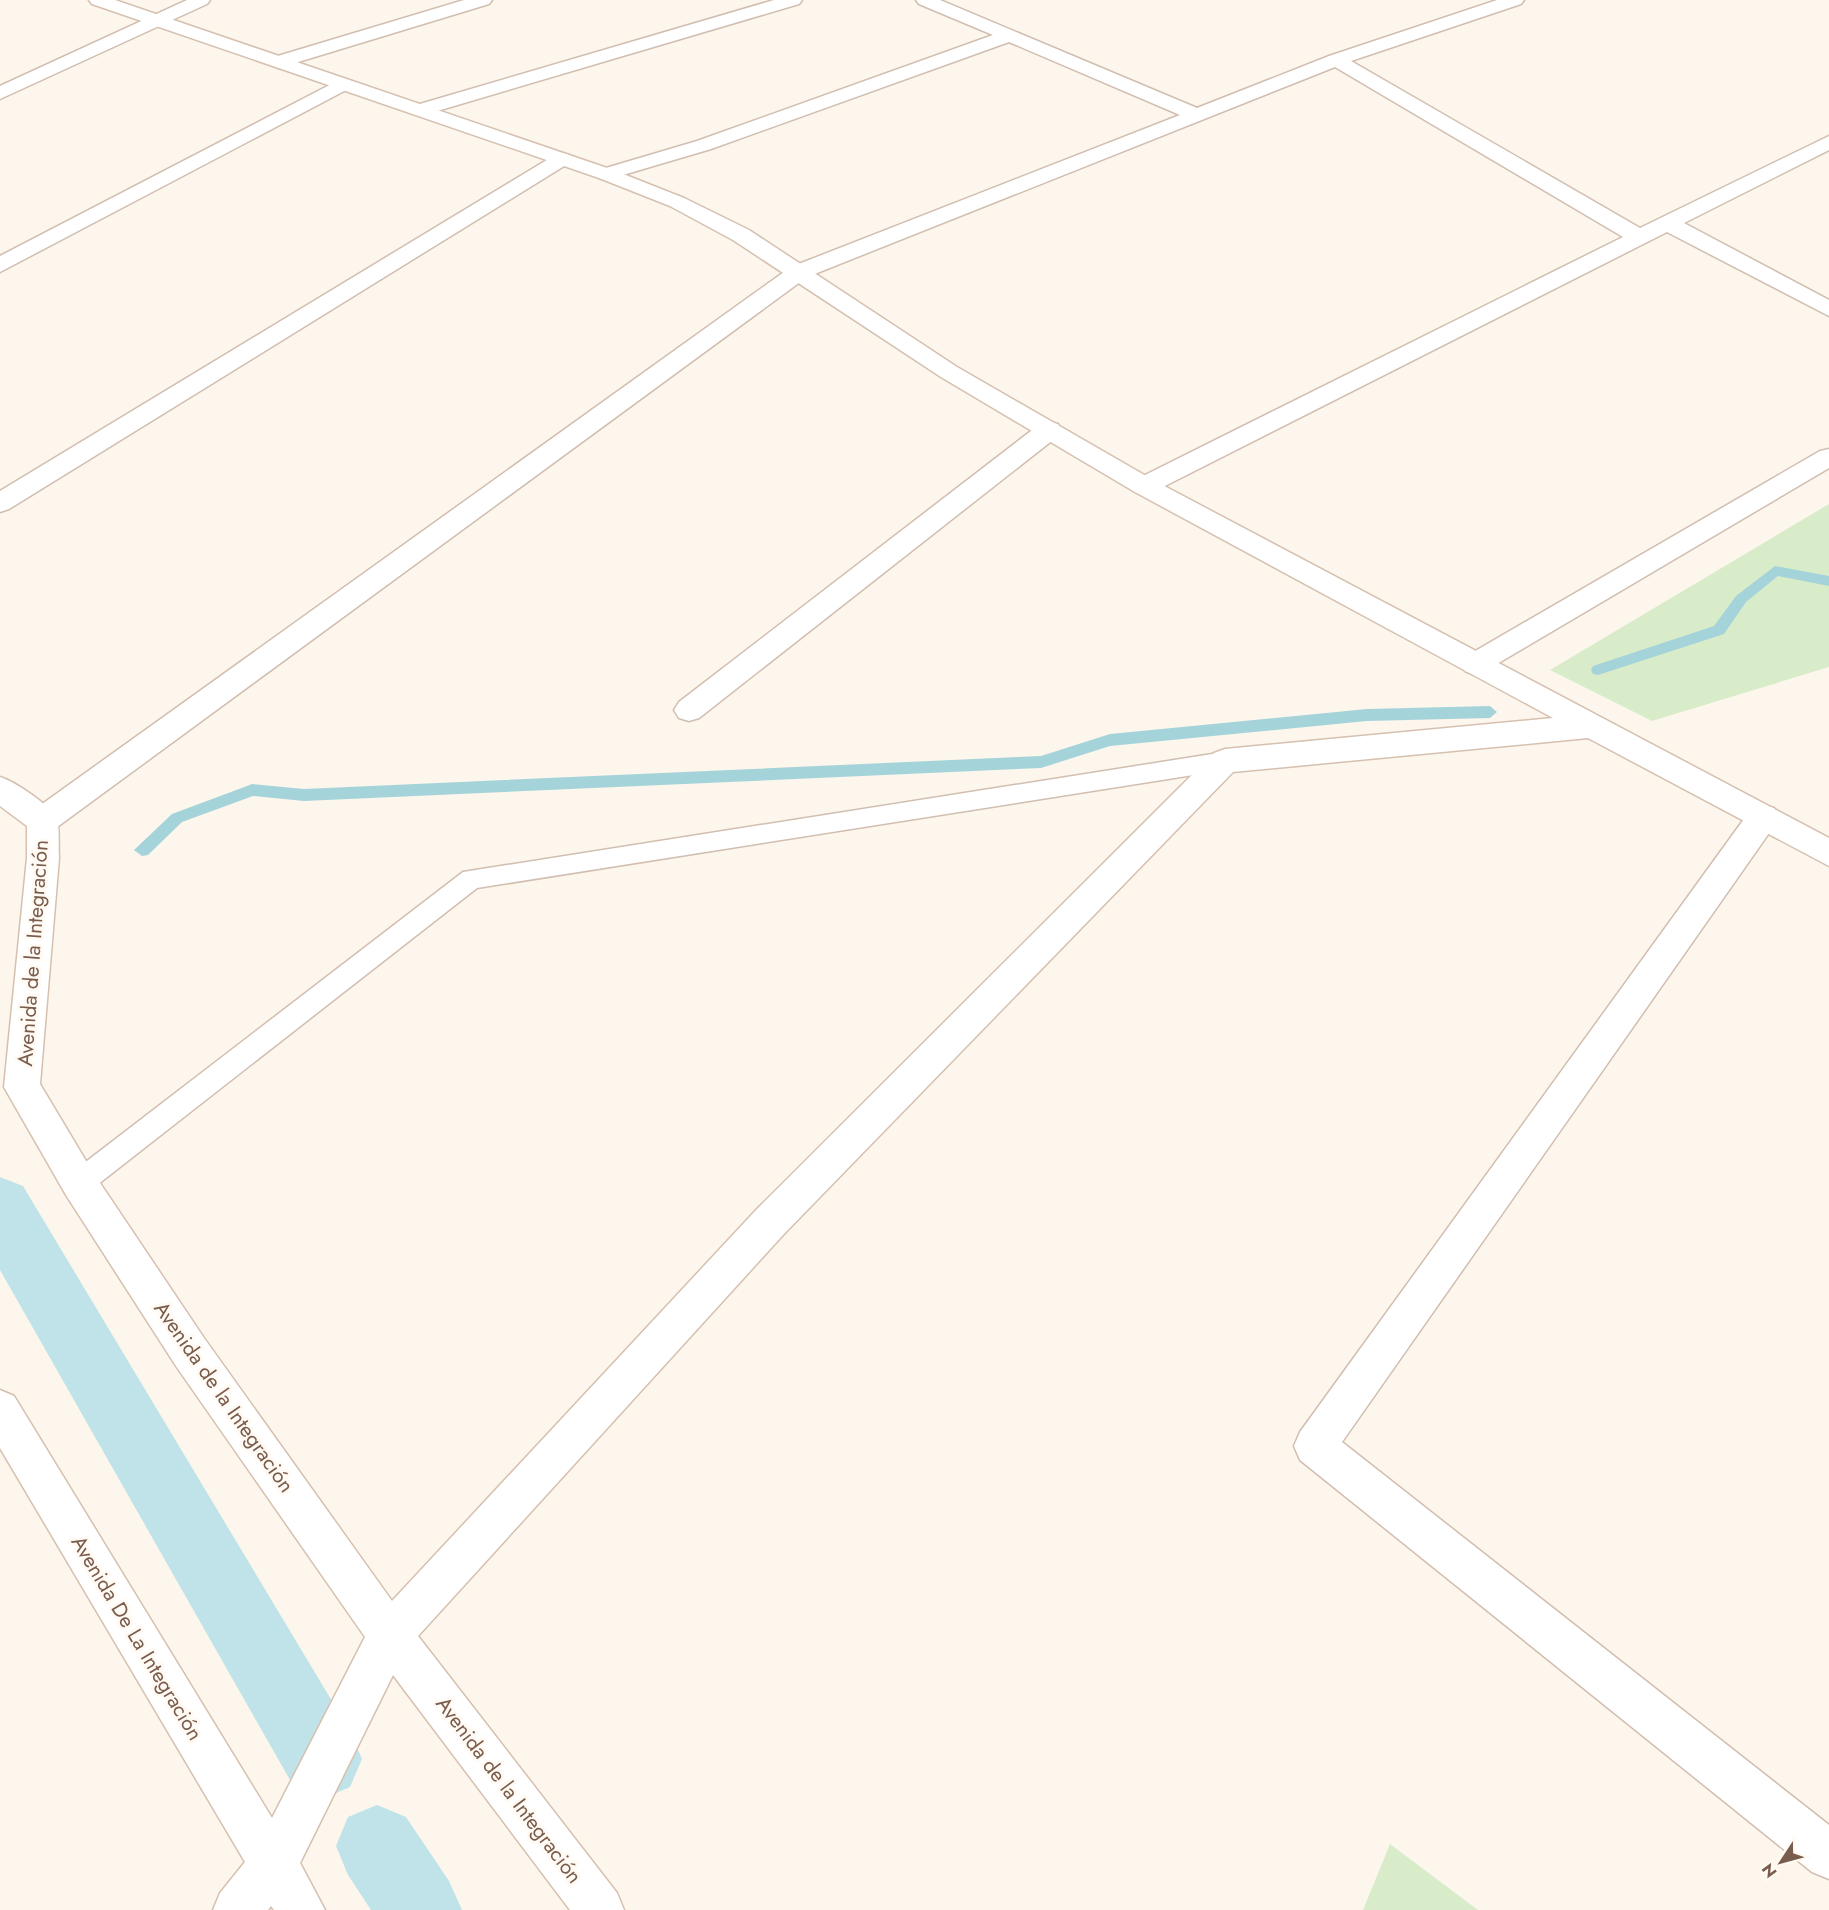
<svg xmlns="http://www.w3.org/2000/svg" width="1829" height="1910" viewBox="0 0 1829 1910" font-family="Jost,sans-serif">
	<style>
		.green { fill: #d8ecc9 }
		.lines { fill: none; stroke-linecap: round; stroke-linejoin: round }
		.stream { fill: #a5d3da; fill-rule: evenodd }
		.canal { fill: #bfe3e8; fill-rule: evenodd }
		.lane-casing { stroke: #d1beb0; stroke-width: 3 }
		.street-casing { stroke: #d1beb0; stroke-width: 3 }
		.secondary-casing { stroke: #d6c0b0; stroke-width: 3 }
		.lane { fill: #fff; fill-rule: evenodd }
		.street { fill: #fff; fill-rule: evenodd }
		.secondary { fill: #fff; fill-rule: evenodd }
		.labels { text-anchor: middle; stroke-width: 6; stroke-linejoin: round; paint-order: stroke }
		.near-street-label { font-size: 21px; fill: #7a5c4d; stroke: #fffaf3 }
	</style>
	<rect width="100%" height="100%" fill="#fdf6ec"/>
	<!-- green -->
	<path class="green" d="M1829,504v163l-177,54 -102,-51z
		M1390,1844l88,66h-115z"/>
	<g class="lines">
		<!-- stream -->
		<path class="stream" d="M1775,566l54,10v10l-51,-10 -32,26 -22,32 -126,41 -5,-1 -2,-4 2,-4 121,-40 22,-30z
			M1490,706l7,6 -7,6 -123,3 -257,25 -69,22 -737,33 -51,-5 -71,26 -34,33 -6,1 -8,-6 38,-36 75,-28 5,-2 52,5 737,-33 69,-22 257,-25z"/>
		<!-- canal -->
		<path class="canal" d="M0,1177l23,9 327,545 12,28 -12,28 -28,12 -28,-12 -294,-517z
			M377,1805l29,12 43,64 13,29h-91l-23,-35 -12,-29 12,-29z"/>
		<defs>
			<path id="lane" d="M1225,752l8,3 3,6 -3,6 -8,3 -748,118 -389,304 -9,4 -9,-4 -4,-9 4,-9 393,-302z"/>
			<path id="street" d="M187,0h23l-3,4 -207,95v-13z
				M464,0h28l-3,4 -204,62 -7,2 -9,-6 2,-4z
				M774,0h28l-3,4 -372,110 -7,2 -10,-6 3,-4z
				M916,0h24l257,108 132,-52 168,-56h27l-3,4 -170,57 289,167 189,-92v14l-145,73 145,77v16l-162,-84 -514,260 -9,3 -9,-3 -4,-6 4,-6 488,-243 -288,-170 -528,210 -754,553 -11,3 -11,-3 -4,-9 4,-9 760,-545 389,-152 -171,-73 -298,107 -105,31 -7,-2 -3,-4 3,-4 98,-29 296,-106 -74,-31z
				M343,78l10,6 -3,4 -350,184v-16z
				M562,153l7,2 3,4 -3,4 -560,346 -9,3v-21l555,-336z
				M1049,422l9,2 3,6 -3,6 -359,282 -10,3 -10,-3 -5,-8 5,-8 361,-278z
				M1829,449v19l-344,203 -10,4 -10,-4 -4,-7 4,-7 355,-206z
				M1763,805l11,3 4,9 -4,9 -432,616 487,383v54l-17,-7 -512,-412 -6,-14 6,-14 452,-624z"/>
			<path id="secondary" d="M89,0h26l498,170 71,28 65,32 208,137 196,113 676,358v28l-241,-128 -355,34 -450,463 -365,401 199,257 7,17h-54l-177,-235 -93,188 25,47h-51l-3,-4 -3,4h-55l7,-17 25,-31 -245,-414v-58l14,6 258,422 93,-181 -189,-271 -110,-171 -62,-108 23,-229v-32l-27,-20v-29c14,4 52,29 57,43 3,11 1,26 2,38l-19,226 52,87 112,167 188,263 365,-392 457,-456 11,-4 328,-31 -418,-226 -194,-115 -208,-137 -63,-34 -71,-28 -507,-174z"/>
		</defs>
		<!-- lane casing -->
		<use href="#lane" class="lane-casing"/>
		<!-- street casing -->
		<use href="#street" class="street-casing"/>
		<!-- secondary casing -->
		<use href="#secondary" class="secondary-casing"/>
		<!-- lane -->
		<use href="#lane" class="lane"/>
		<!-- street -->
		<use href="#street" class="street"/>
		<!-- secondary -->
		<use href="#secondary" class="secondary"/>
	</g>
	<g class="labels">
		<!-- near-street labels -->
		<g class="near-street-label">
			<text transform="translate(33 953) rotate(-86)" y="7">Avenida de la Integración</text>
			<text transform="translate(224 1397) rotate(55)" y="7">Avenida de la Integración</text>
			<text transform="translate(137 1638) rotate(59)" y="7">Avenida De La Integración</text>
			<text transform="translate(509 1790) rotate(53)" y="7">Avenida de la Integración</text>
		</g>
	</g>
	<!-- north arrow -->
	<g transform="translate(1781 1862) rotate(234)" stroke="#fffaf3" stroke-width="4.5" paint-order="stroke">
	<path d="M0-4.5L10 22L0 15L-10 22Z" fill="#7a5c4d"/>
	<text y="-9" font-size="16" font-weight="bold" text-anchor="middle" fill="#7a5c4d">N</text>
	</g>
</svg>
